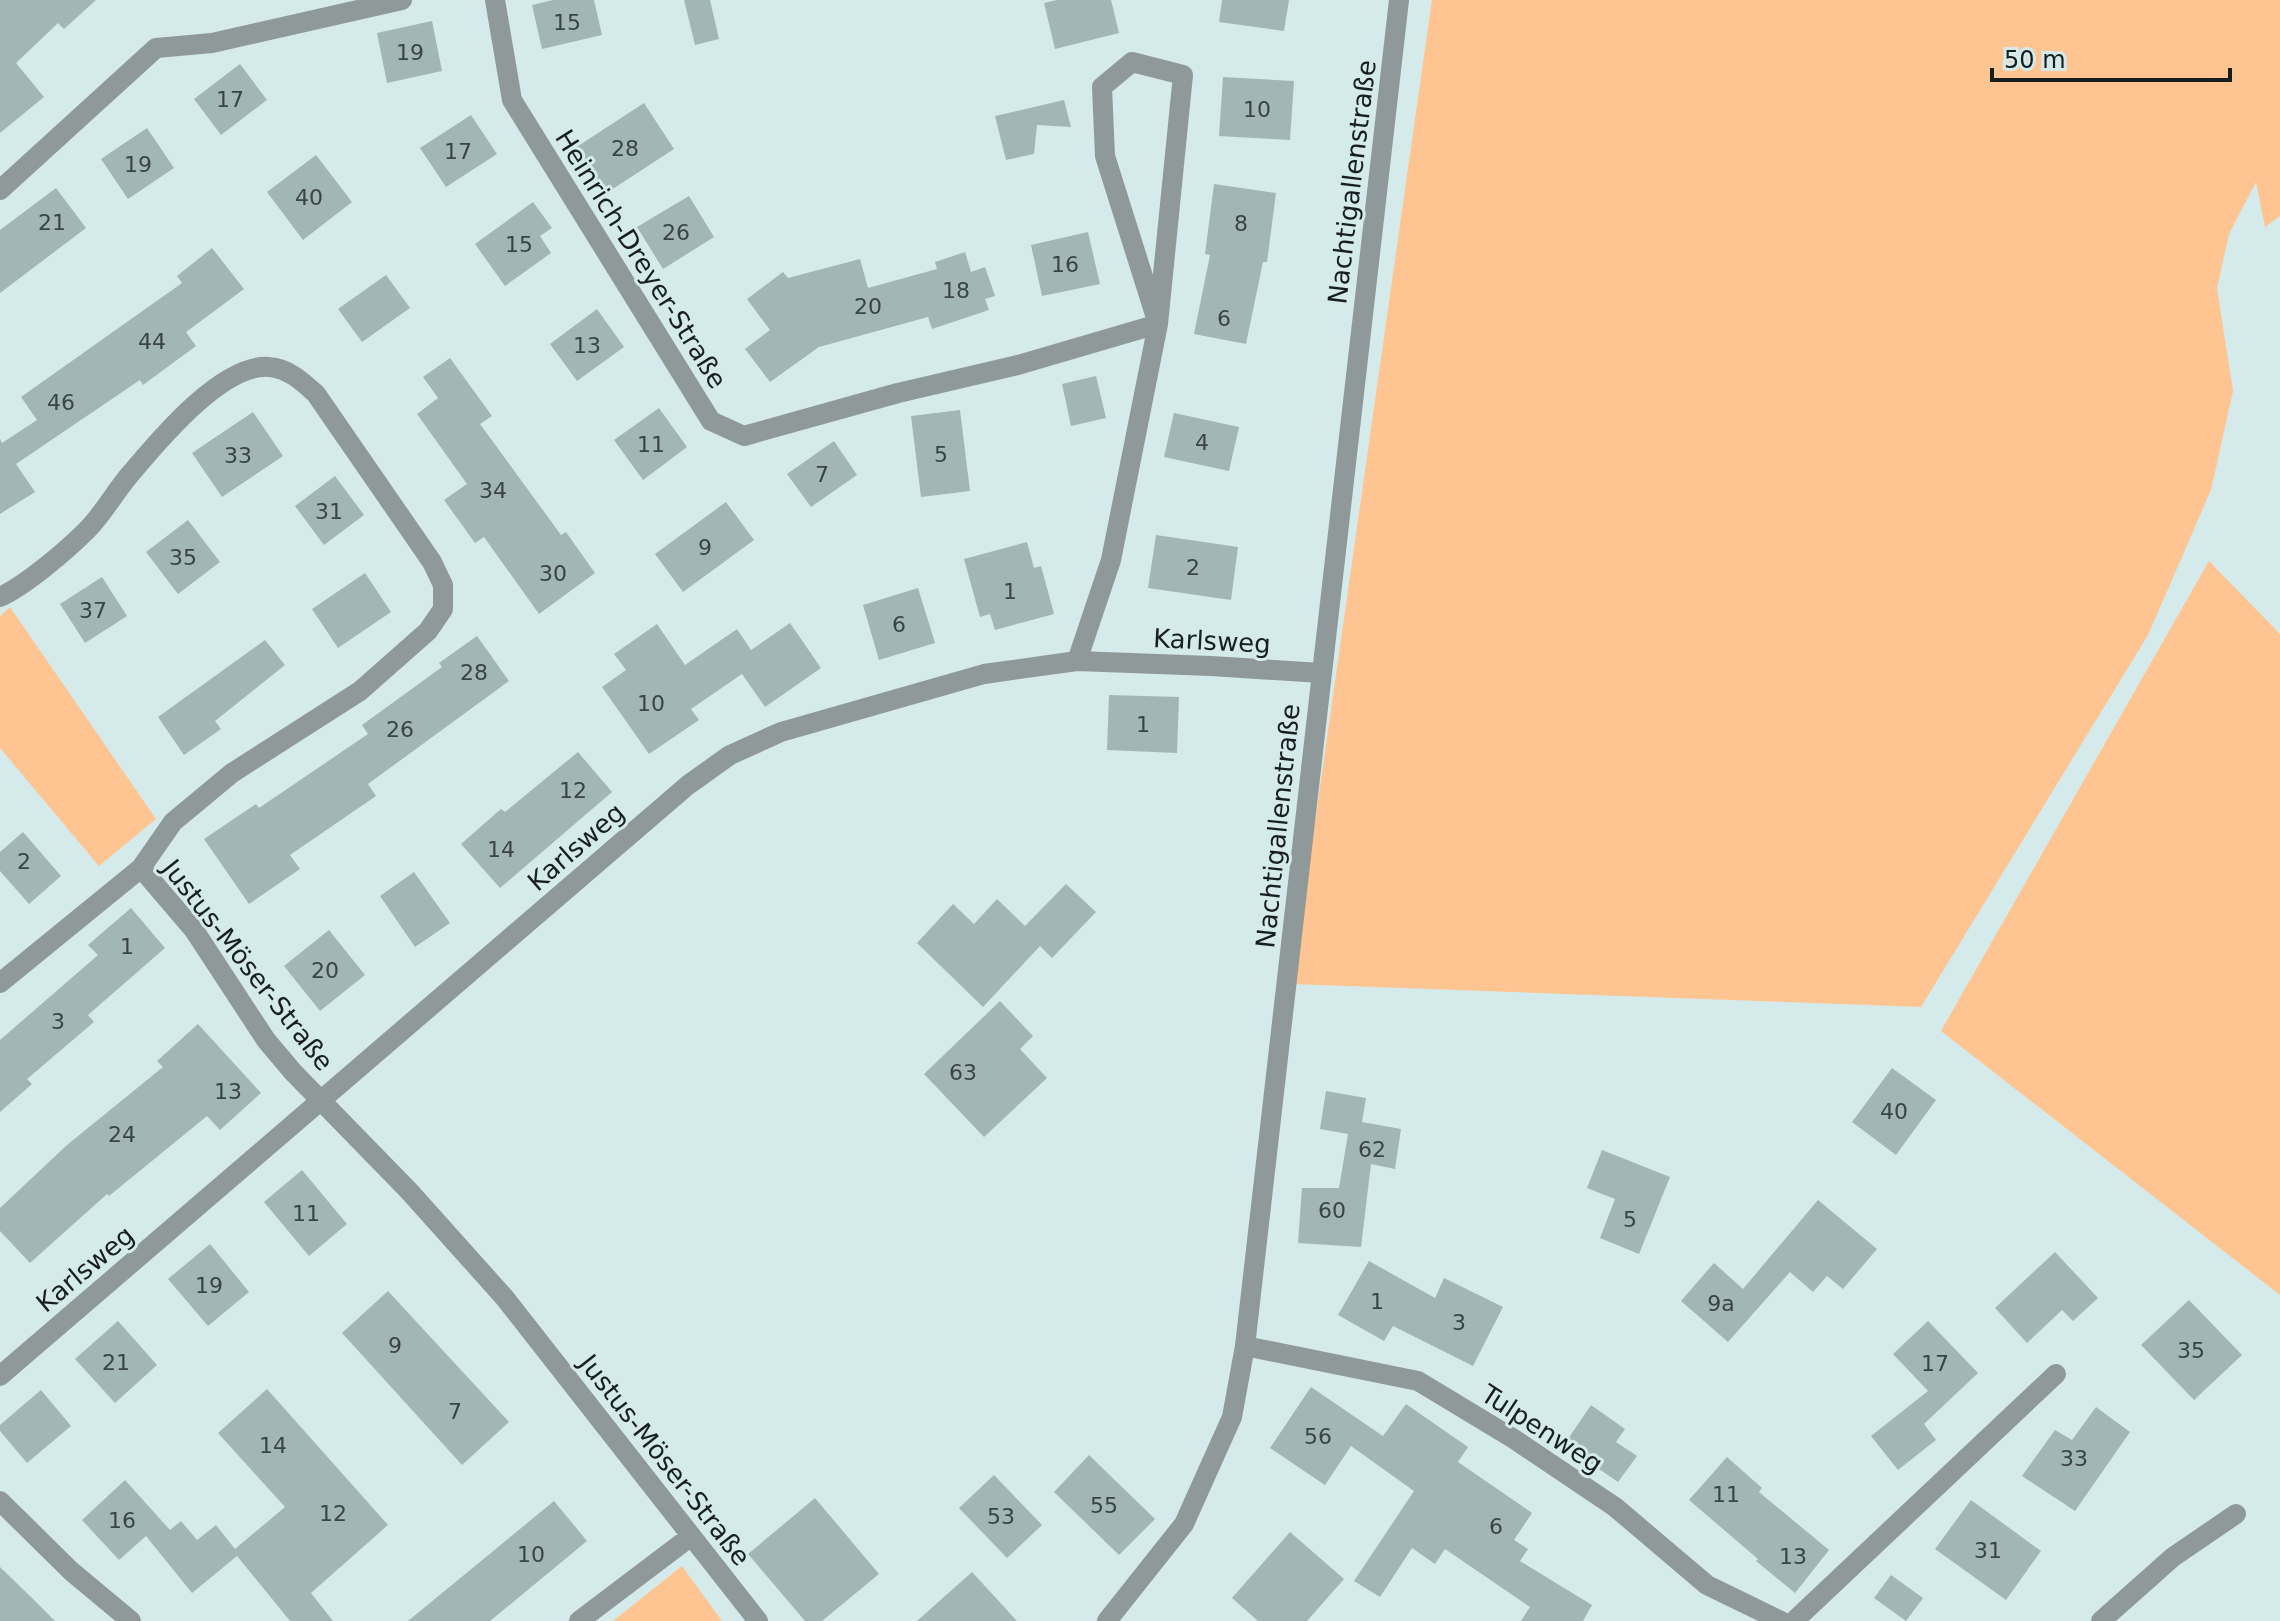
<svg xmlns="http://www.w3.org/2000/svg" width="2280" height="1621" viewBox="0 0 2280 1621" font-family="'DejaVu Sans',sans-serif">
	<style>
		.green { fill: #fec592 }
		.building { fill: #a2b6b7 }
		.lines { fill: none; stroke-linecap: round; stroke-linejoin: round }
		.minor { stroke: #909999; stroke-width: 20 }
		.tertiary { stroke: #909999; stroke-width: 20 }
		.labels { text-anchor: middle; stroke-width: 6; stroke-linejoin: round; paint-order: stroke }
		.number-label { font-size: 22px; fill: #3a4445 }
		.street-label { font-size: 26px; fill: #171e1f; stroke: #d5eaeb }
	</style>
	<rect width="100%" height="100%" fill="#d5eaeb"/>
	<!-- green -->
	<path class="green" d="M1432,0h848v216l-15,11 -9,-45 -27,52 -12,54 16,103 -22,99 -63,145 -227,372 -629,-23z
		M2209,561l71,73v661l-339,-264z
		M10,607l146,212 -57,47 -99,-118v-132z
		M682,1566l40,55h-109z"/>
	<!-- building -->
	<path class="building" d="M0,0h96l-32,29 -6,-6 -42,40 28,34 -44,36z
		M553,0h41l8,35 -60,14 -10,-44z
		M684,0h26l9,39 -24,6z
		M1057,0h54l8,33 -64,16 -11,-46z
		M1222,0h67l-5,31 -65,-9z
		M432,21l10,50 -55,12 -10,-50z
		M240,64l27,36 -46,35 -27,-36z
		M1223,77l71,4 -4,59 -71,-4z
		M1064,100l7,27 -34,-2 -3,29 -28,6 -11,-44z
		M644,103l30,46 -69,45 -30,-46z
		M471,115l26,39 -51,33 -26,-39z
		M147,128l27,40 -46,31 -27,-40z
		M316,155l36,47 -49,38 -36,-48z
		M1214,184l62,9 -9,69h-4l-17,82 -52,-10 16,-79 -5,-1z
		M56,188l30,40 -86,65v-63z
		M689,196l25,41 -51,32 -26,-42z
		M533,202l19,26 -12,8 11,17 -46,33 -30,-42z
		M1088,232l12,52 -58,12 -11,-51z
		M212,248l32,41 -58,43 10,14 -53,39 -3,-5 -124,84 19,28 -35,22v-75l2,4 35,-23 -16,-23 161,-114 -5,-7z
		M965,252l6,20 14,-5 10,29 -10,3 4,11 -57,19 -4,-12 -109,30 -49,35 -25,-33 25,-19 -23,-31 36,-27 5,6 72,-19 8,29 69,-19 -2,-7z
		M386,275l24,33 -48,34 -24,-33z
		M597,309l27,38 -47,34 -27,-37z
		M450,358l42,58 -12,8 81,111 5,-3 29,41 -56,41 -55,-77 -9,6 -31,-43 23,-16 -50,-70 21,-16 -15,-21z
		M1096,376l10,42 -35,8 -9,-42z
		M659,408l28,39 -44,33 -29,-40z
		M960,410l10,81 -49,6 -10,-81z
		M253,412l30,44 -61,41 -30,-44z
		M1174,413l65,14 -10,44 -65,-14z
		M834,441l23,34 -46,32 -24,-33z
		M335,476l29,39 -40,30 -29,-39z
		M726,502l28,38 -71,52 -28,-38z
		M188,520l32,42 -42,32 -32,-42z
		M1156,535l82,12 -7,53 -83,-12z
		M1027,542l7,26 7,-2 13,48 -59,16 -5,-16 -10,3 -16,-58z
		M365,573l26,39 -53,36 -26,-39z
		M102,577l25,39 -42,27 -25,-39z
		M918,588l17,55 -56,17 -16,-55z
		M790,623l31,45 -56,39 -23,-33 -51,35 8,11 -50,34 -47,-67 24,-17 -12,-16 43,-30 28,41 52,-36 14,21z
		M477,636l32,45 -141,103 8,12 -86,59 10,14 -51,35 -45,-65 52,-35 3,4 109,-74 -6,-9 80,-58 -3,-4z
		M265,640l20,25 -70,56 6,8 -37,26 -26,-38z
		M1109,695l70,2 -2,56 -70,-3z
		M578,752l34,40 -112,96 -39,-44 40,-35 4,3z
		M23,832l38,44 -32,28 -29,-33v-19z
		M414,872l36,51 -35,24 -35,-51z
		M1066,884l30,28 -44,46 -12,-12 -57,61 -66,-64 36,-39 21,20 23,-25 28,27z
		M131,908l34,40 -77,67 6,7 -67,57 5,5 -32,28v-72l98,-85 -10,-10z
		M329,930l36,45 -45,36 -36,-45z
		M1000,1001l33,35 -13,13 27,29 -63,59 -60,-63z
		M198,1024l63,69 -41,37 -13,-14 -98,80 -2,-2 -77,69 -30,-32v-23l67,-63 96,-78 -6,-6z
		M1892,1068l44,32 -40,55 -44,-33z
		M1326,1091l40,7 -4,24 39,7 -6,40 -24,-5 -10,83 -63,-4 4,-55h37l9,-54 -28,-5z
		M1602,1150l68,27 -31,77 -39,-16 15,-39 -28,-11z
		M302,1170l45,54 -38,32 -45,-54z
		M1818,1200l59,49 -34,40 -16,-13 -14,16 -23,-20 -62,70 -47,-41 33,-38 29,26z
		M210,1244l39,48 -41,34 -40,-47z
		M2055,1252l43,46 -25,23 -11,-11 -35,33 -32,-35z
		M1369,1261l66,37 9,-20 59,29 -30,59 -80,-40 -9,15 -46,-26z
		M388,1291l121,131 -47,43 -120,-132z
		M2189,1300l53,55 -48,45 -53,-55z
		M118,1321l39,44 -42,38 -40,-44z
		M1928,1321l50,52 -54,51 12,16 -38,30 -27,-34 57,-45 -35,-37z
		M1311,1387l72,49 23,-32 62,43 -10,15 74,51 -18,27 14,9 -8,12 72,44 -9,16h-62l9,-14 -85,-58 -10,15 -23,-16 -32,49 -26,-16 60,-90 -63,-45 -26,39 -55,-37z
		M267,1389l121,136 -77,68 22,28h-43l-53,-65 -45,37 -46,-57 -27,24 -37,-40 43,-40 45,50 11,-9 16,19 19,-15 19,24 50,-42 -67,-74z
		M41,1390l30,36 -44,37 -27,-32v-6z
		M1591,1405l34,24 -9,13 21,14 -19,26 -54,-37z
		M2096,1407l34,25 -55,79 -53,-35 33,-46 17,10z
		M1089,1455l66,64 -36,36 -65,-63z
		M1727,1457l35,31 -3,4 70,58 -34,43 -39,-32 2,-2 -69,-59z
		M994,1475l48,50 -35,33 -48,-50z
		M815,1498l64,76 -57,47h-17l-57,-67z
		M1971,1500l70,51 -35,49 -71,-51z
		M554,1501l33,40 -97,80h-82z
		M1290,1532l54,47 -37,42h-49l-26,-23z
		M0,1567l33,32 22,22h-55z
		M972,1572l45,49h-100z
		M1891,1575l32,23 -17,23 -32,-23z"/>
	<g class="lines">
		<!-- minor -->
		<path class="minor" d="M495,0l17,100 199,321 33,15 154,-43 120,-28 140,-41 -53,-168 -3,-69 30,-25 51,13 -25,249 -47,236 -34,101
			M0,190l156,-142 56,-5 190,-43
			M0,597c26,-12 66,-46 87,-67 17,-17 29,-40 45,-58 28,-33 91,-109 137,-105 19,1 34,15 47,27l116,168 11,23v24l-15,22 -68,60 -128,82 -59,49 -32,46 -141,115
			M141,868l53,62 72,110 27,32 116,119 95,106 254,324
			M1245,1346l173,35 96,58 101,68 92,78 74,36
			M0,1376l688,-591 42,-30 51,-23 203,-58 93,-13 134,5 110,7
			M0,1501l71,70 60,50
			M579,1621l111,-84
			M1794,1621l262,-247
			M2101,1621l72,-64 63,-43"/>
		<!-- tertiary -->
		<path class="tertiary" d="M1107,1621l77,-97 48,-107 13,-71 154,-1346"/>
	</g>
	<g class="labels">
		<!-- number labels -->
		<g class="number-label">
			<text x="567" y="30">15</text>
			<text x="410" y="60">19</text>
			<text x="230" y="107">17</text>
			<text x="1257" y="117">10</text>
			<text x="625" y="156">28</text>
			<text x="458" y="159">17</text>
			<text x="138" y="172">19</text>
			<text x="309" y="205">40</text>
			<text x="52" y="230">21</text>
			<text x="1241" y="231">8</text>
			<text x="676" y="240">26</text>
			<text x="519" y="252">15</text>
			<text x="1065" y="272">16</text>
			<text x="956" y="298">18</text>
			<text x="868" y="314">20</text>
			<text x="1224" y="326">6</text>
			<text x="152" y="349">44</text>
			<text x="587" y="353">13</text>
			<text x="61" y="410">46</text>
			<text x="1202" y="450">4</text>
			<text x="651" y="452">11</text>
			<text x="941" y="462">5</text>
			<text x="238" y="463">33</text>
			<text x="822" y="482">7</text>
			<text x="493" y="498">34</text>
			<text x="329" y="519">31</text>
			<text x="705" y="555">9</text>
			<text x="183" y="565">35</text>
			<text x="1193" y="575">2</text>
			<text x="553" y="581">30</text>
			<text x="1010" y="599">1</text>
			<text x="93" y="618">37</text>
			<text x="899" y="632">6</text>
			<text x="474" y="680">28</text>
			<text x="651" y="711">10</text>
			<text x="1143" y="732">1</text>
			<text x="400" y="737">26</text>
			<text x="573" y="798">12</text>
			<text x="501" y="857">14</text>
			<text x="24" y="869">2</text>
			<text x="127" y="954">1</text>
			<text x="325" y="978">20</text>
			<text x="58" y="1029">3</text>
			<text x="963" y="1080">63</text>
			<text x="228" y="1099">13</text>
			<text x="1894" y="1119">40</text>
			<text x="122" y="1142">24</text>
			<text x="1372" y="1157">62</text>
			<text x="1332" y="1218">60</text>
			<text x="306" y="1221">11</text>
			<text x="1630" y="1227">5</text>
			<text x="209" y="1293">19</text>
			<text x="1377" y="1309">1</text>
			<text x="1721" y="1311">9a</text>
			<text x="1459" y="1330">3</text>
			<text x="395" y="1353">9</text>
			<text x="2191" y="1358">35</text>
			<text x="116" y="1370">21</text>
			<text x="1935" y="1371">17</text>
			<text x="455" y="1419">7</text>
			<text x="1318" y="1444">56</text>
			<text x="273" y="1453">14</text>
			<text x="2074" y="1466">33</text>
			<text x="1726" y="1502">11</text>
			<text x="1104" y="1513">55</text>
			<text x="333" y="1521">12</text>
			<text x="1001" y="1524">53</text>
			<text x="122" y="1528">16</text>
			<text x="1496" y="1534">6</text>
			<text x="1988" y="1558">31</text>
			<text x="531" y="1562">10</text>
			<text x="1793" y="1564">13</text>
		</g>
		<!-- street labels -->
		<g class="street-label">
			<text transform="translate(1352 182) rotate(-83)" y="9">Nachtigallenstraße</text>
			<text transform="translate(641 259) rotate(58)" y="9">Heinrich-Dreyer-Straße</text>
			<text transform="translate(1212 641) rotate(3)" y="9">Karlsweg</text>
			<text transform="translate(1278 826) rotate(-84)" y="9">Nachtigallenstraße</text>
			<text transform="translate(576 847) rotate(-41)" y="9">Karlsweg</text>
			<text transform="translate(248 965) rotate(52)" y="9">Justus-Möser-Straße</text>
			<text transform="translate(85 1269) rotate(-40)" y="9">Karlsweg</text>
			<text transform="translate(1542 1429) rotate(33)" y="9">Tulpenweg</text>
			<text transform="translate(665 1460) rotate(52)" y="9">Justus-Möser-Straße</text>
		</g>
	</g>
	<!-- scale -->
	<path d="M1992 68v12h238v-12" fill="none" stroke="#171e1f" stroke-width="4"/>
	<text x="2004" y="68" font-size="24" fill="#171e1f" stroke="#d5eaeb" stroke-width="6" paint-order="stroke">50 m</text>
</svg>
